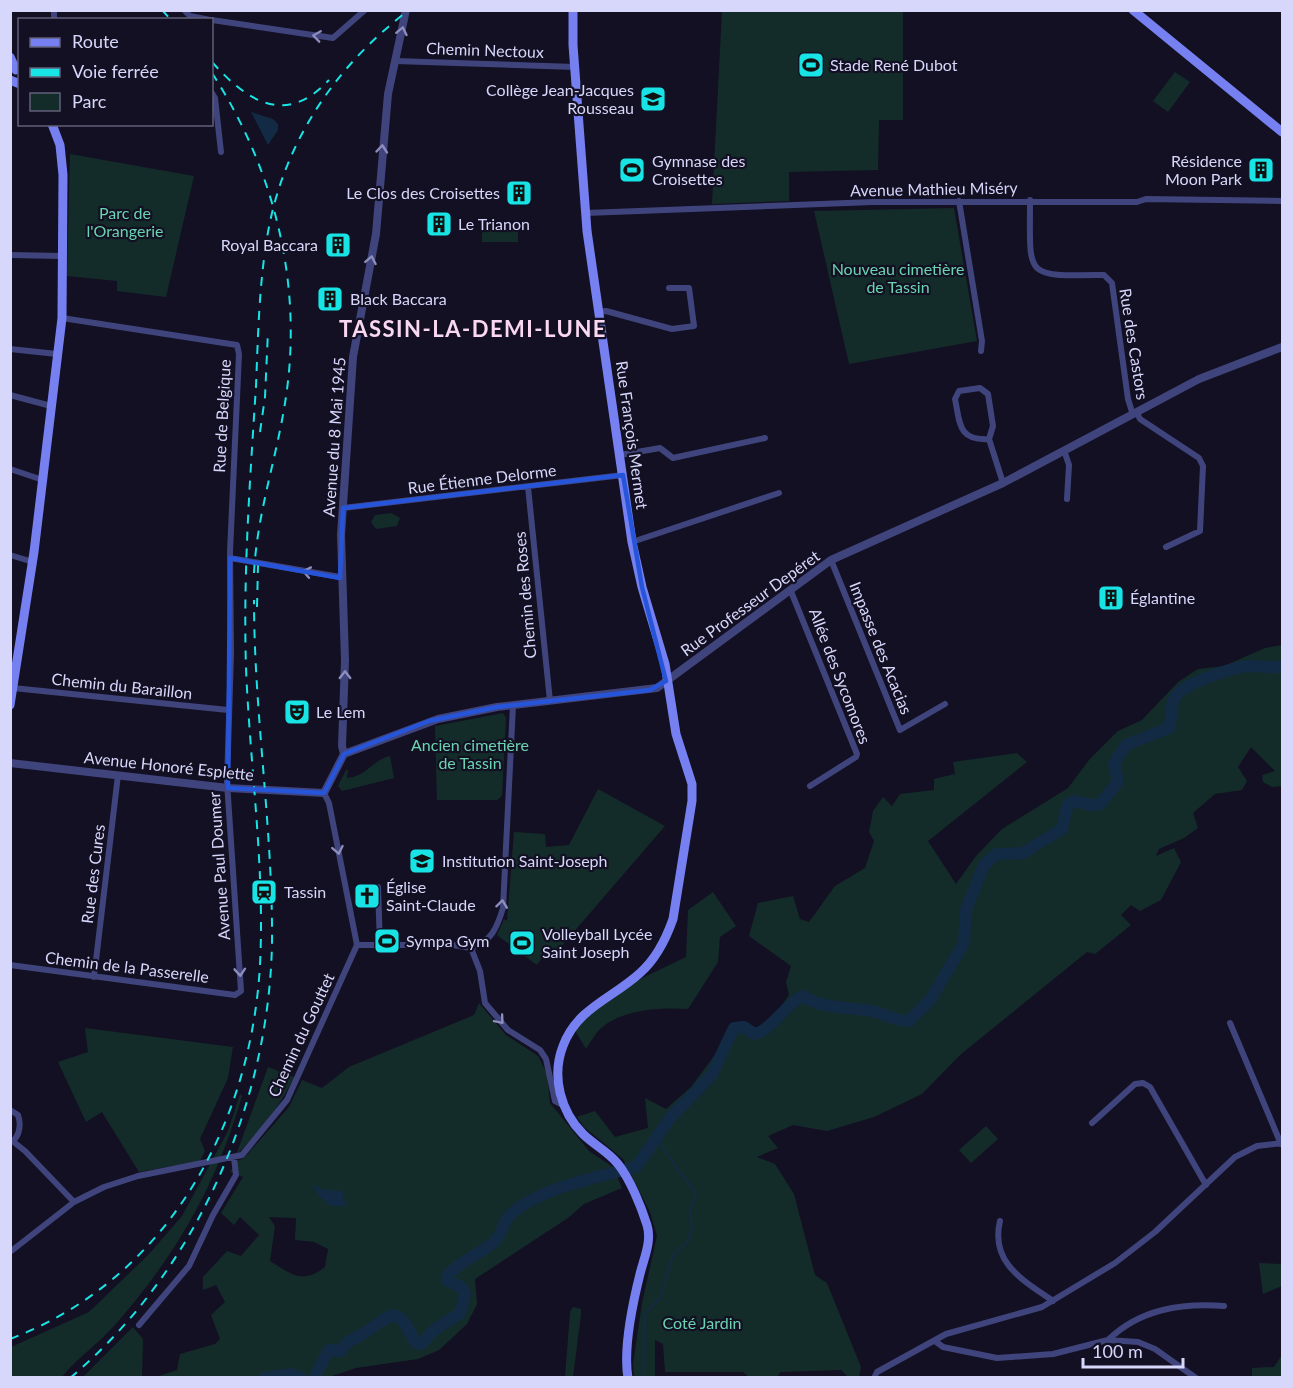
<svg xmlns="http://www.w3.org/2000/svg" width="1293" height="1388" viewBox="0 0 1293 1388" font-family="Lato,sans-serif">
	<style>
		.green { fill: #142c29; fill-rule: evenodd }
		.water { fill: #132a44 }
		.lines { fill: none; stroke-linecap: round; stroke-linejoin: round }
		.stream { stroke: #132a44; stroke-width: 2 }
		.river { stroke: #132a44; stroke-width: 12 }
		.minor { stroke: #40447d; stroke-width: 6 }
		.tertiary { stroke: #40447d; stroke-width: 8 }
		.secondary { stroke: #7780f1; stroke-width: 9 }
		.rail { stroke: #18e4e5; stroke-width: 2; stroke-dasharray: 9 8; stroke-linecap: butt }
		.oneway { stroke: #8c8dbc }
		.marked { fill: none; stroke: #2655da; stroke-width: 4.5; stroke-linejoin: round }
		.labels { text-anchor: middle; stroke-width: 4.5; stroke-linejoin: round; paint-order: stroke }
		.street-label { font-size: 16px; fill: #d7d6fb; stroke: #121022 }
		.poi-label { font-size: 16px; fill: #d7d6fb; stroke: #121022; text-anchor: start }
		.park-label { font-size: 16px; fill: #6ad3af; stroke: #121022 }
		.district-label { font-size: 22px; font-weight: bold; letter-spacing: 1.5px; fill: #fbd8f2; stroke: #121022 }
	</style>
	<rect width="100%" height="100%" fill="#121022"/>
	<!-- green -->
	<path class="green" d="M722,11h181v109h-24l-1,50 -89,2v29l-77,3z
		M1175,72l15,10 -22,30 -15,-11z
		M70,154l124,22 -28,121 -49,-6v-10l-50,-5z
		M954,208l23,133 -128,23 -35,-153z
		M482,223l36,1v18h-36z
		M391,513l9,5 -3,8 -21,3 -5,-7 4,-7z
		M1282,645v141l-10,1 -9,-5 -1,-7 13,-4 -24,-24 -13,20 9,14 -5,9 -27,4 -22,19 5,15 -14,10 -25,11 -3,7 18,-8 7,14 -20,38 -21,11 -9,-6 -10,10 10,10 -36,29 -8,-2 -127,103 -38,39 -48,23 -47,14 -34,-6 -25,11 10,12 -21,9 18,7 19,30 21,81 12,8 34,84 -2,10h-11l-7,-7 -61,2 -3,6 -28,-1 -6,-5h-78l-2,-28 -8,-4v37h-21l-1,-13 9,-61 15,-67 -7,-24 -27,-53 -39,-32 -7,-10 18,-6 20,26 33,-9 -3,-30 21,11 25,-22 43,-58 29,3 26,-37 -3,-13 5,-16 -42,-30 9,-33 35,-7 7,23 9,3 26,-36 30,-18 9,-27 -5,-9 4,-21 10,-14 9,9 8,-12 34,-4v-11l21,-5 -2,-12 64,-9 10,9 -99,79 28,43 20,-28 26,-27 66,-41 21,-28 29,-29 24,-11 36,-38 20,-13 26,-3 41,-18z
		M503,713l3,5 -4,78 -5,4h-60l-2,-74z
		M390,756l4,22 -52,13 -4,-5 8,-16h2l-1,8c19,-1 25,-18 43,-22z
		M598,789l67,37 -112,130 -6,-5 -10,14 -40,-30 7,-16 3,2 7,-89 31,2 1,13 23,-2z
		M713,892l23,34 -16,11 -2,25 -30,47c-27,-2 -66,0 -88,20 -5,5 -10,14 -14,20l-13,-22 36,-33 77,-37 2,-47z
		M479,1003l27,32 32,21 9,18 3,29 39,48 24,16 9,21 -38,16 -16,14 -93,61 2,25 -10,20 -28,26 -21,9 -62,9 -27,9 -176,1 24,-8 3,-16 35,-10 5,-5 -9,-24 14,-13 -9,-17 -13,5v-13l24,-26 14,5 18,-21 -19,-18 -6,8 -13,-12 22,-36 -13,-5 7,-11 7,-3 45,-51 13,-27 20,8 27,-21 125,-52zM269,1217l27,1 -1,22 19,2 14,7 -3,18c-23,18 -34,7 -55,-6l5,-35z
		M85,1028l148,19 -5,31 -28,61 5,12 -5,10 -61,11 -37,-60 -16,10 -28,-60 30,-10z
		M268,1067l26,10c-14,30 -34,55 -58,78z
		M240,1094l2,2c-27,92 -65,158 -128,230 -16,18 -37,32 -52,51l-51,1v-31l78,-35 59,-57 34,-39 46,-85z
		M986,1126l12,13 -27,24 -12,-13z
		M1259,1263l23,1v22l-19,8z
		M573,1307l8,2v6l-8,62h-8l5,-65z
		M133,1327l10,12 -1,38h-59z
		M1282,1355v22h-30v-9l22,-1z"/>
	<!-- water -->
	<path class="water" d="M251,112l22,7 5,5v6l-10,15z
		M312,1184l12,6 18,1 4,15h-15l-13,-11z"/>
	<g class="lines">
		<!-- stream -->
		<path class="stream" d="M643,1378l2,-65 15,-15 13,-42 14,-13 5,-15 -2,-18 6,-16 -40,-56"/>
		<!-- river -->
		<path class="river" d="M264,1378l27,-4 10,4
			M314,1378l15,-28 12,1c7,-13 16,-12 26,-20 29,-20 30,-25 48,11l6,2 13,-14 26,-17 5,-19 -4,-7 -13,-6v-6c15,-16 29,-19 45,-32 10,-8 9,-22 19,-30 31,-27 87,-35 125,-47l33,-48 41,-42 23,-48 10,-1 10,7c18,-4 31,-29 48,-38 22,13 45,11 70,15 14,3 22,10 37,10l21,-21 34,-57 2,-33 18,-45 12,-11 27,-1 39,-24 6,-25 6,-3 17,4 9,-1 18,-22 -4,-19 12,-18 43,-17c4,-11 0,-22 7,-32 8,-13 58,-29 73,-30 12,0 22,2 33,1"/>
		<!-- minor -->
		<path class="minor" d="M54,10v10
			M184,10l6,6 20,4
			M212,20l121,18 32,-28
			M395,61l180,6
			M212,93l3,5 6,54
			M1030,200c0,79 -7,76 74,75l8,8 16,116 5,16
			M959,201l23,140 -1,10
			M586,213l287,-11h264l9,-3 136,2
			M10,255l52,1
			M599,312l7,-1 66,18 22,-3 -5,-38h-20
			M10,349l47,5
			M10,395l41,11
			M1137,413l3,6 59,39 4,8 -3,65 -34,16
			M989,439c-31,2 -29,-16 -34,-40l4,-8 21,-3 8,6 5,32 -4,13 14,44
			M1064,450l5,15 -2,34
			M620,455l40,-7 13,10 92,-20
			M10,469l33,11
			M528,487l22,214
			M343,508l280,-33
			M632,542l147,-49
			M10,555l23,7
			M230,558l110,19
			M831,560l69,170 45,-26
			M790,589l67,165 -1,3 -46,29
			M13,688l215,22
			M324,793l5,10 28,142
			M378,887l2,59
			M357,945h96l18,3
			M471,948c20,-6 26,-20 32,-40l10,-203
			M471,948l9,23 5,32 23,27 32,20 6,9 9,42 8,4
			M10,965l225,30 6,-4 -14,-209 4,-128 -1,-102 9,-198 -2,-9 -175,-27
			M94,977l24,-202
			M1230,1023l51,121
			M10,1110l8,5c3,8 2,19 -4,25
			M1092,1123l43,-39 8,-1 7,4 56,98
			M10,1139l15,12 49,51
			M1000,1221c-10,42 23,59 53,80
			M10,1252l64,-50 30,-15 34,-11 104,-21 45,-55 70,-155
			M139,1325l50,-59 24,-51 23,-40 -2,-17
			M1108,1340c32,-31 73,-37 116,-34
			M935,1341l8,6 54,11 56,-4 55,-14 30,2 17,7 41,29
			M874,1378l3,-6 69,-38 96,-27 73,-44 40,-31 80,-75 22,-11 25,-3"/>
		<!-- tertiary -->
		<path class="tertiary" d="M344,754l94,-35 59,-12 160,-19 174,-128 172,-77 196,-104 83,-32
			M10,763l218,25 96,5 20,-39 -2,-8 3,-86 -4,-125 12,-178 23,-123 12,-140 18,-84"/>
		<!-- secondary -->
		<path class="secondary" d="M573,10v35l14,186 45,311 10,45 23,77 11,70 16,50v17l-19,118c-7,20 -16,39 -33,54 -27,25 -63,35 -77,73 -12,31 -2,66 20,88 11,11 26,18 35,30 12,15 23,42 29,61 5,16 -3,33 -7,49 -7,28 -17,75 -12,104
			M1133,10l149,122
			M10,57l6,13
			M10,80l10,4
			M10,705l24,-153 28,-234 1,-143 -3,-30 -8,-21"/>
		<!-- rail -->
		<path class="rail" d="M162,10l9,10
			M212,62c35,39 73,65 117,18
			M212,73c63,97 92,214 73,330 -9,57 -28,111 -31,170
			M260,432l5,-35 3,-66
			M257,607l1,-42
			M10,1339c156,-59 241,-213 250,-374 5,-98 -10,-198 -14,-297 -3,-94 4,-188 10,-282 2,-49 3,-100 11,-148 15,-93 67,-171 142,-228
			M70,1378c125,-105 199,-273 202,-435 1,-114 -18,-229 -18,-343"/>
	</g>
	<!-- one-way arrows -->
	<defs><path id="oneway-chevron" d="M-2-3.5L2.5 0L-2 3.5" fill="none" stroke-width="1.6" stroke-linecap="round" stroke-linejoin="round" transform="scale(1.5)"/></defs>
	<g class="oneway">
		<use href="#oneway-chevron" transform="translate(402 31) rotate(-78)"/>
		<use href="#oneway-chevron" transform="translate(317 36) rotate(-172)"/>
		<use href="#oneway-chevron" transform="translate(382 149) rotate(-85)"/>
		<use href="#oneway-chevron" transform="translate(371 260) rotate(-79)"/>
		<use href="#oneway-chevron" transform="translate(307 572) rotate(-169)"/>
		<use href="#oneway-chevron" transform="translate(345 675) rotate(-90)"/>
		<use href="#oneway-chevron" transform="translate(338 850) rotate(79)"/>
		<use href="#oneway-chevron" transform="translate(502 904) rotate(-83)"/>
		<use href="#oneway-chevron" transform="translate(240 972) rotate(86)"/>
		<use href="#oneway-chevron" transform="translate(500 1020) rotate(50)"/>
	</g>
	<!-- marked area -->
	<path class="marked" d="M623,475l19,112 24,94 -16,9 -153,17 -68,14 -85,33 -20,39 -96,-5 2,-230 110,20 3,-70z"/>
	<!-- icons -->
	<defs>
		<symbol id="stadium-square" viewBox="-11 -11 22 22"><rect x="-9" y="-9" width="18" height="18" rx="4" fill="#18e4e5" stroke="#121022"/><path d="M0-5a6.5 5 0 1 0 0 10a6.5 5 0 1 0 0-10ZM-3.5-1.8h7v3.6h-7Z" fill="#111"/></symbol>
		<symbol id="school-square" viewBox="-11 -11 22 22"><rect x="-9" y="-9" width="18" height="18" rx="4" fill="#18e4e5" stroke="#121022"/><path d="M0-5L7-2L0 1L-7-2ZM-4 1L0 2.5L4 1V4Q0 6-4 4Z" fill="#111"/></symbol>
		<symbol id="building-square" viewBox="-11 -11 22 22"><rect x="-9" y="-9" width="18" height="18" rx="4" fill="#18e4e5" stroke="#121022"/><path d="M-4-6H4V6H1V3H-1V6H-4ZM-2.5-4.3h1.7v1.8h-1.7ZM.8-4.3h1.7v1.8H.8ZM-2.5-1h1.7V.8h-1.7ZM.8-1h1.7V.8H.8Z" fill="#111"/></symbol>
		<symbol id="theatre-square" viewBox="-11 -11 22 22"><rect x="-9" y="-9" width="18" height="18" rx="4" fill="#18e4e5" stroke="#121022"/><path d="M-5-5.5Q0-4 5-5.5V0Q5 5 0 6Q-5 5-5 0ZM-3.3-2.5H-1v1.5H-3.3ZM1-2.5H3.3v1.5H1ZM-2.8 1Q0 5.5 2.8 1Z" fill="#111"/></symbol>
		<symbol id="station-square" viewBox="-11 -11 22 22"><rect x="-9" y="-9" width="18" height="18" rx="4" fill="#18e4e5" stroke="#121022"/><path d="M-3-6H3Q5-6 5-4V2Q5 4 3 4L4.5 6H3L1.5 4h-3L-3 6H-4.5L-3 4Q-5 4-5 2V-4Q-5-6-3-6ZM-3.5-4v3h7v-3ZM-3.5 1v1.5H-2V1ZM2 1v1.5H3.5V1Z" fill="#111"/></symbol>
		<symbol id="church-square" viewBox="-11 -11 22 22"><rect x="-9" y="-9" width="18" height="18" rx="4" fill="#18e4e5" stroke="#121022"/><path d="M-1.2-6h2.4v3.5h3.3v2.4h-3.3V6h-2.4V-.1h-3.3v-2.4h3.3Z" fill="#111"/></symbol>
	</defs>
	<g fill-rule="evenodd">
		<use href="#stadium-square" x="796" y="50" width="30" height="30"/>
		<use href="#school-square" x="638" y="84" width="30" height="30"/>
		<use href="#stadium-square" x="617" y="155" width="30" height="30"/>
		<use href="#building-square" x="1246" y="155" width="30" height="30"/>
		<use href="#building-square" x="504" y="178" width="30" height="30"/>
		<use href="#building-square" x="424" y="209" width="30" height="30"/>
		<use href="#building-square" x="323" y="230" width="30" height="30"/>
		<use href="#building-square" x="315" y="284" width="30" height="30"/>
		<use href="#building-square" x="1096" y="583" width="30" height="30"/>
		<use href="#theatre-square" x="282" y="697" width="30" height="30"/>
		<use href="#school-square" x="407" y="846" width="30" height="30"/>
		<use href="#station-square" x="249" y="877" width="30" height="30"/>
		<use href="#church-square" x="352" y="881" width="30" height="30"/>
		<use href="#stadium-square" x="372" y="926" width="30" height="30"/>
		<use href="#stadium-square" x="507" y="928" width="30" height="30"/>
	</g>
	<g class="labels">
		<!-- street labels -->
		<g class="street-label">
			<text transform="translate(485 50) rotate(2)" y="6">Chemin Nectoux</text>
			<text transform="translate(934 189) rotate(-1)" y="6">Avenue Mathieu Miséry</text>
			<text transform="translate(1134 344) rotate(81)" y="6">Rue des Castors</text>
			<text transform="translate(222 416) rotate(-87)" y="6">Rue de Belgique</text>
			<text transform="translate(632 435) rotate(82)" y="6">Rue François Mermet</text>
			<text transform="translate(334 437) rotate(-86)" y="6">Avenue du 8 Mai 1945</text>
			<text transform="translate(482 479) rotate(-7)" y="6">Rue Étienne Delorme</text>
			<text transform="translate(525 595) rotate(-95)" y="6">Chemin des Roses</text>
			<text transform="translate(750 603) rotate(-36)" y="6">Rue Professeur Depéret</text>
			<text transform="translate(881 648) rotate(68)" y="6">Impasse des Acacias</text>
			<text transform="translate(840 676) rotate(69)" y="6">Allée des Sycomores</text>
			<text transform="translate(122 686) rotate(6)" y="6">Chemin du Baraillon</text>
			<text transform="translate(169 766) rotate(6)" y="6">Avenue Honoré Esplette</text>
			<text transform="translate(219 866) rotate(-94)" y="6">Avenue Paul Doumer</text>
			<text transform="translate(93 874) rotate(-83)" y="6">Rue des Cures</text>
			<text transform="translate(127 967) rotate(7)" y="6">Chemin de la Passerelle</text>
			<text transform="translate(301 1035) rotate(-65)" y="6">Chemin du Gouttet</text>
		</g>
		<!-- poi labels -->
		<g class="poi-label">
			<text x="830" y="71">Stade René Dubot</text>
			<text x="634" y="96" text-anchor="end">Collège Jean-Jacques<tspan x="634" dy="18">Rousseau</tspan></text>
			<text x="652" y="167">Gymnase des<tspan x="652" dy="18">Croisettes</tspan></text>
			<text x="1242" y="167" text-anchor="end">Résidence<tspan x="1242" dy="18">Moon Park</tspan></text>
			<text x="500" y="199" text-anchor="end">Le Clos des Croisettes</text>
			<text x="458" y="230">Le Trianon</text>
			<text x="318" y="251" text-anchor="end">Royal Baccara</text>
			<text x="350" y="305">Black Baccara</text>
			<text x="1130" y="604">Églantine</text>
			<text x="316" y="718">Le Lem</text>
			<text x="442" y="867">Institution Saint-Joseph</text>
			<text x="386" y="893">Église<tspan x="386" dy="18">Saint-Claude</tspan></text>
			<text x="284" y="898">Tassin</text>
			<text x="542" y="940">Volleyball Lycée<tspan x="542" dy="18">Saint Joseph</tspan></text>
			<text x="406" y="947">Sympa Gym</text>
		</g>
		<!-- park labels -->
		<g class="park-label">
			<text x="125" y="219">Parc de<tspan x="125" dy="18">l'Orangerie</tspan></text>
			<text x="898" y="275">Nouveau cimetière<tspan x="898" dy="18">de Tassin</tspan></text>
			<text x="470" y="751">Ancien cimetière<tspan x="470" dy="18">de Tassin</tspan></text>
			<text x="702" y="1329">Coté Jardin</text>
		</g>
		<!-- district labels -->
		<g class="district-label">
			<text x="473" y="337">TASSIN-LA-DEMI-LUNE</text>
		</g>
	</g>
	<!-- border -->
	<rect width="1293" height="1388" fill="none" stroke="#d7d6fb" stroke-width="24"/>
	<!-- legend -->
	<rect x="18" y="18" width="195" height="108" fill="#121022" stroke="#615f79" stroke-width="1.5"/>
	<rect x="30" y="38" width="30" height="9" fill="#7780f1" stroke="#615f79" stroke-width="1.5"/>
	<text x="72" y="48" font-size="18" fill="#d7d6fb">Route</text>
	<rect x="30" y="68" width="30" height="9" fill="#18e4e5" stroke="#615f79" stroke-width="1.5"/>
	<text x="72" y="78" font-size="18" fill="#d7d6fb">Voie ferrée</text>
	<rect x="30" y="93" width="30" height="18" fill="#142c29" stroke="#615f79" stroke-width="1.5"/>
	<text x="72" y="108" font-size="18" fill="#d7d6fb">Parc</text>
	<!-- scale -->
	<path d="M1083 1358v9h100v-9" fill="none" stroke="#d7d6fb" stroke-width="3"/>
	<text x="1092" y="1358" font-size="18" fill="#d7d6fb" stroke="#121022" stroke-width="4.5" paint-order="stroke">100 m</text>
</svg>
